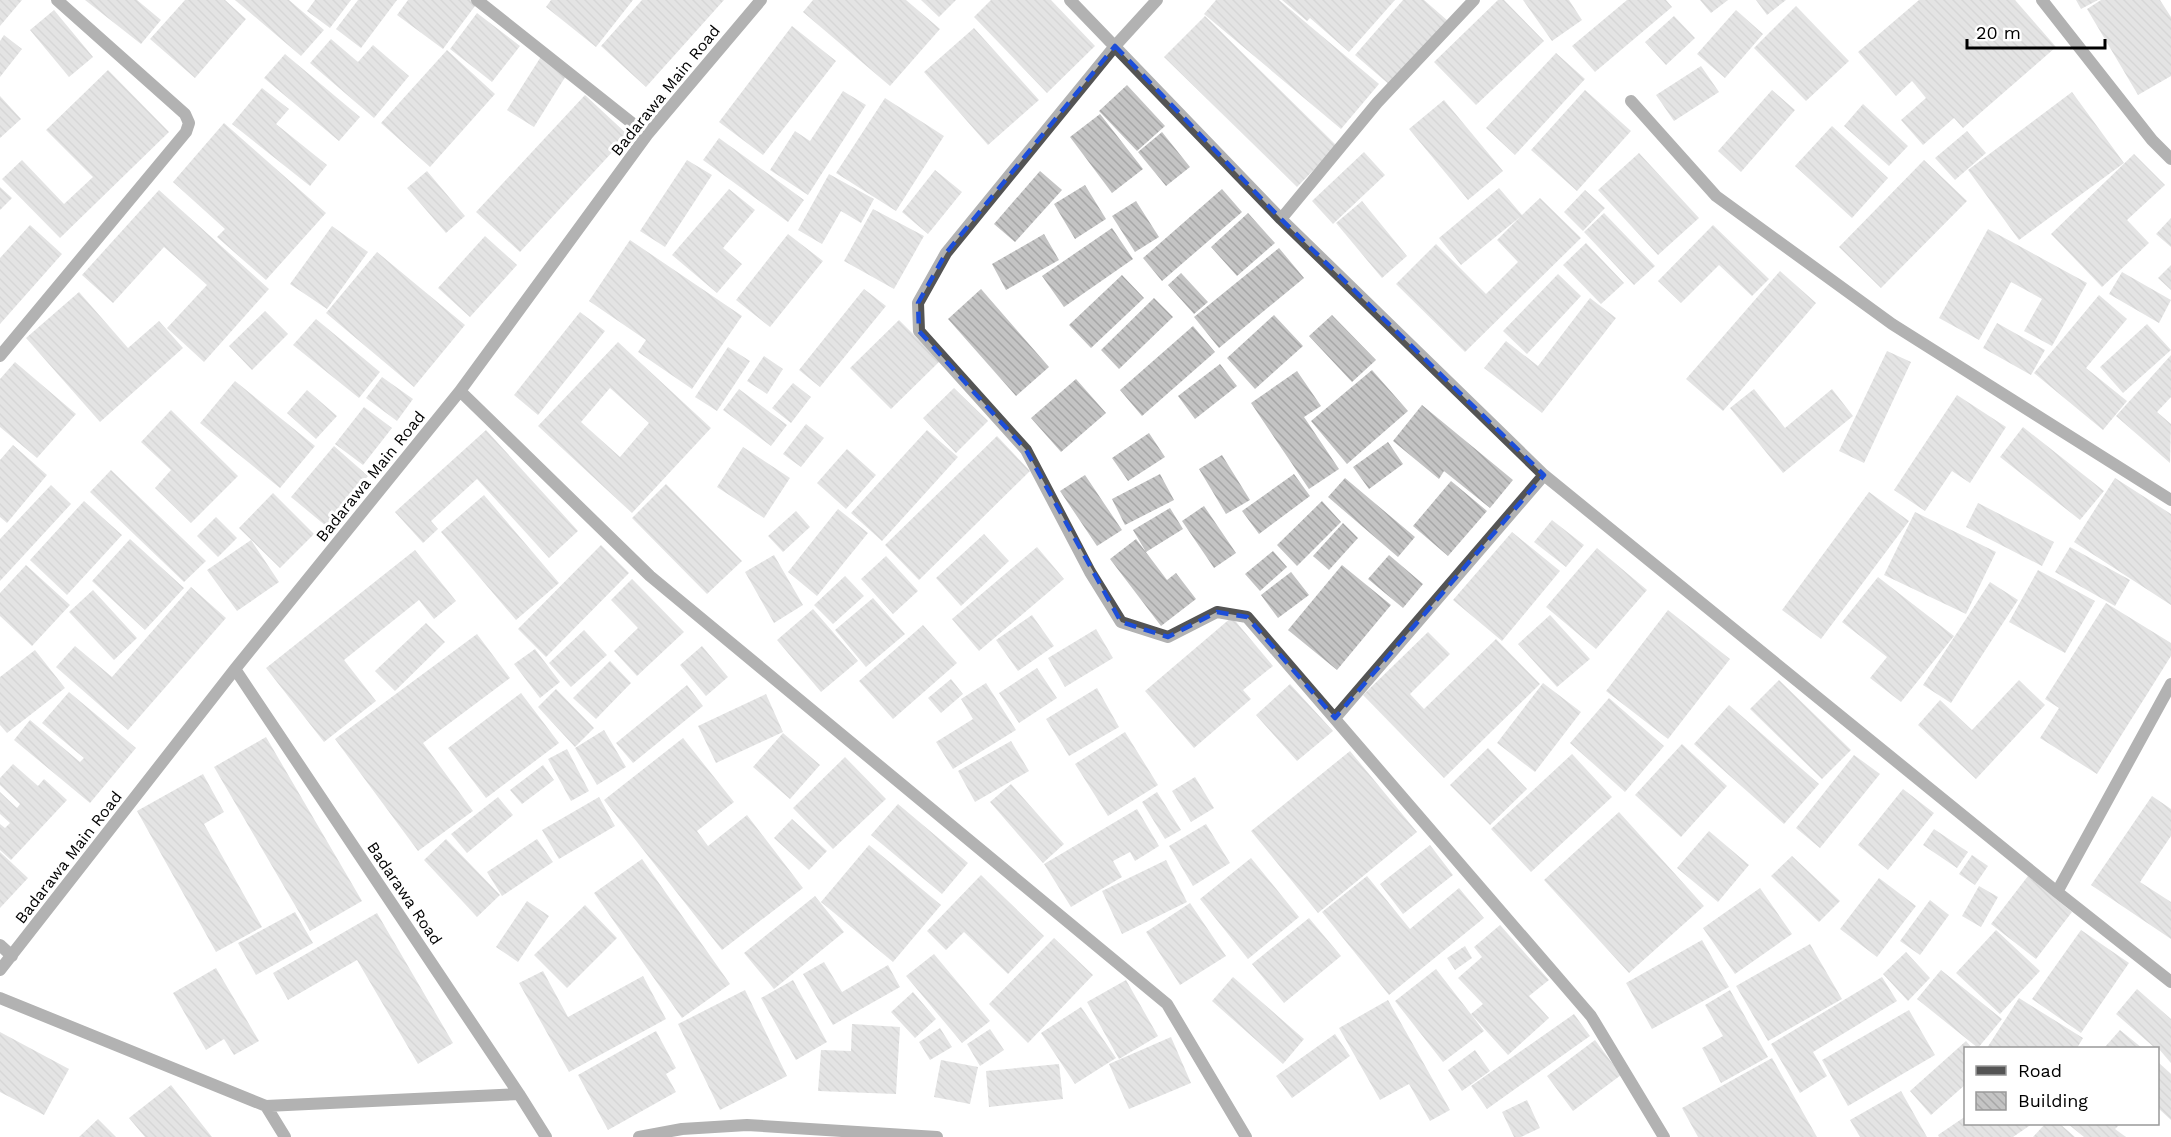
<svg xmlns="http://www.w3.org/2000/svg" width="2171" height="1137" viewBox="0 0 2171 1137" font-family="'Work Sans',sans-serif">
	<style>
		.building { fill: url(#building-back-hatch); fill-rule: evenodd }
		.lines { fill: none; stroke-linecap: round; stroke-linejoin: round }
		.minor { stroke: #545454; stroke-width: 12 }
		.marked { fill: none; stroke: #1d4ed8; stroke-width: 4.5; stroke-dasharray: 12 8; stroke-linejoin: round }
		.labels { text-anchor: middle; stroke-width: 6; stroke-linejoin: round; paint-order: stroke }
		.street-label { font-size: 16px; fill: #000; stroke: #fff }
	</style>
	<defs>
		<pattern id="building-back-hatch" width="6" height="6" patternUnits="userSpaceOnUse" patternTransform="scale(1.5)"><rect width="6" height="6" fill="#c4c4c4"/><path d="M-1 5l2 2M0 0l6 6M5-1l2 2" fill="none" stroke="#a7a7a7"/></pattern>
	</defs>
	<rect width="100%" height="100%" fill="#fff"/>
	<!-- building -->
	<path class="building" d="M0,0h22l-22,26z
		M85,0h52l24,20 -20,24z
		M185,0h40l21,19 -51,59 -45,-39z
		M235,0h54l35,30 -23,26z
		M315,0h36l-21,28 -23,-17z
		M358,0h39l-36,48 -25,-19z
		M408,0h68l2,2 -35,47 -46,-34z
		M551,0h82l-37,47 -50,-40z
		M642,0h82l-78,87 -45,-41z
		M813,0h93l34,29 -50,57 -87,-74z
		M921,0h35l-17,17z
		M991,0h60l44,46 -48,47 -73,-76z
		M1216,0h63l100,84 -38,45 -137,-115z
		M1282,0h113l-46,52 -39,-34 -3,3z
		M1403,0h21l24,21 -57,65 -36,-31z
		M1498,0h6l40,41 -68,64 -42,-43z
		M1523,0h46l13,20 -30,21z
		M1627,0h39l6,7 -77,65 -23,-26z
		M1700,0h28l-17,13z
		M1756,0h30l-19,15z
		M1919,0h96l41,47 -93,81 -9,-10 -31,27 -22,-25 25,-22 -14,-17 -16,15 -38,-44z
		M2076,0h22l-17,9z
		M2101,0h59l11,17v59l-33,19 -51,-86z
		M1796,6l53,55 -43,40 -52,-53z
		M54,10l39,47 -24,20 -39,-47z
		M1736,10l27,24 -38,44 -28,-24z
		M477,13l43,33 -28,36 -42,-33z
		M1205,16l132,130 -40,41 -133,-130z
		M1674,16l21,22 -29,27 -21,-23z
		M792,26l44,35 -73,94 -44,-33z
		M974,28l65,72 -51,45 -64,-73z
		M4,35l18,14 -22,28v-36z
		M331,39l27,23 15,-17 36,31 -35,42 -64,-55z
		M447,50l48,44 -65,73 -49,-44z
		M1556,53l29,26 -70,76 -29,-27z
		M285,54l75,63 -21,24 -75,-63z
		M542,55l27,16 -35,56 -27,-17z
		M1701,66l18,26 -45,29 -18,-26z
		M108,70l61,62 -109,106 -58,-59 20,-19 42,44 29,-27 -47,-47z
		M1127,85l38,41 -28,25 -38,-40z
		M262,88l27,21 -13,15 51,41 -17,21 -78,-62z
		M1585,90l46,41 -54,60 -46,-41z
		M1772,90l23,20 -54,62 -23,-21z
		M843,91l23,14 -58,90 -38,-25 25,-39 15,10z
		M2072,92l52,71 -105,77 -51,-70z
		M585,95l43,40 -108,117 -44,-40z
		M0,96l21,23 -21,19z
		M885,98l59,38 -48,75 -60,-38z
		M1444,100l59,71 -35,29 -59,-71z
		M1863,104l45,42 -19,20 -45,-40z
		M1100,114l43,55 -31,24 -42,-56z
		M224,123l102,90 -60,67 -49,-43 8,-8 -52,-47z
		M1832,126l56,52 -36,40 -57,-52z
		M1967,131l19,22 -31,27 -20,-22z
		M1162,132l28,35 -24,19 -28,-34z
		M719,138l85,62 -16,22 -85,-62z
		M1364,152l21,23 -52,49 -21,-23z
		M1639,153l60,65 -41,37 -60,-65z
		M2134,154l31,31 -38,35 22,23 -47,44 -51,-53z
		M687,160l25,15 -47,72 -25,-16z
		M1924,160l43,41 -86,87 -42,-41z
		M935,170l27,22 -34,42 -26,-22z
		M427,171l38,45 -19,17 -39,-45z
		M1040,171l22,19 -47,52 -21,-18z
		M829,174l45,25 -13,24 -20,-12 -19,33 -24,-14z
		M1085,185l21,34 -31,20 -21,-35z
		M0,187l12,11 -12,12z
		M1499,188l23,27 18,-17 41,40 -116,114 -69,-68 40,-40 50,50 32,-32 -21,-22 23,-23 -59,48 -22,-27z
		M729,189l26,21 -32,38 19,16 -25,29 -45,-38z
		M1222,189l20,23 -80,69 -19,-23z
		M159,190l110,99 -65,73 -37,-34 40,-43 -43,-38 -51,56 -31,-28z
		M1585,190l20,18 -22,23 -19,-19z
		M1136,201l23,36 -24,15 -23,-36z
		M1362,201l45,55 -25,22 -46,-55z
		M873,209l51,27 -30,53 -50,-28z
		M1248,213l27,30 -38,33 -26,-29z
		M1604,213l51,53 -21,19 -50,-53z
		M2171,218v29l-15,-13z
		M30,225l32,29 -62,70v-66z
		M1713,225l56,54 -17,17 -33,-31 -38,38 -23,-22z
		M332,226l36,26 -41,57 -37,-25z
		M1112,228l21,31 -69,48 -22,-31z
		M1988,229l99,54 -35,63 -28,-15 18,-32 -31,-17 -32,58 -40,-22z
		M788,234l35,27 -53,66 -34,-27z
		M1044,234l15,26 -53,30 -14,-26z
		M485,236l32,29 -47,52 -32,-29z
		M630,240l112,76 -50,73 -54,-37 8,-12 -57,-39z
		M1586,243l38,40 -23,21 -38,-39z
		M1279,248l25,30 -85,70 -25,-31z
		M377,252l88,73 -51,62 -88,-74z
		M2171,265v25l-13,-12z
		M1780,271l36,32 -93,108 -37,-32z
		M2122,272l49,28 -12,23 -50,-29z
		M1181,273l27,29 -14,12 -26,-29z
		M1558,274l23,22 -54,58 -24,-23z
		M1122,275l22,23 -53,50 -22,-23z
		M864,289l22,17 -66,81 -21,-17z
		M981,289l68,78 -33,29 -68,-77z
		M79,292l49,56 31,-27 24,27 -83,74 -74,-84z
		M2099,295l28,24 -41,49 41,33 -24,29 -69,-57z
		M1154,298l19,19 -54,52 -18,-19z
		M1590,298l26,20 -74,95 -58,-45 22,-27 32,25z
		M265,311l23,23 -36,36 -23,-24z
		M580,312l25,19 -67,84 -24,-20z
		M1274,315l29,31 -48,43 -28,-31z
		M1332,315l44,45 -24,22 -43,-46z
		M316,319l64,53 -21,26 -66,-53z
		M899,320l41,41 -49,48 -41,-41z
		M1997,323l48,27 -14,25 -48,-27z
		M2147,324l24,26 -48,43 -23,-26z
		M1193,326l22,26 -73,64 -22,-26z
		M618,342l93,86 -79,85 -94,-87zM610,388l39,35 -29,34 -39,-35z
		M728,347l22,14 -33,50 -22,-14z
		M1887,351l24,11 -47,101 -25,-12z
		M2171,355v42l-14,15 14,12 -1,39 -54,-47z
		M764,356l19,13 -16,25 -20,-13z
		M15,362l61,52 -39,44 -37,-31v-48z
		M1220,364l17,22 -42,33 -17,-23z
		M1372,370l36,41 -61,53 -36,-43z
		M1297,371l24,35 -17,11 35,52 -30,20 -58,-86z
		M382,377l31,22 -16,22 -31,-23z
		M1076,379l30,34 -45,39 -30,-34z
		M235,381l80,65 -35,42 -80,-65z
		M793,383l18,14 -20,26 -19,-15z
		M954,388l34,33 -32,32 -33,-35z
		M739,389l48,36 -16,21 -48,-36z
		M1754,389l31,39 47,-39 21,27 -70,57 -53,-65z
		M307,390l30,26 -21,23 -29,-26z
		M1957,395l49,32 -36,56 -18,-12 -27,40 -31,-21z
		M1422,405l91,75 -23,28 -46,-37 -5,8 -46,-38z
		M364,407l28,21 -29,37 -28,-21z
		M171,410l67,66 -47,47 -36,-35 16,-18 -30,-28z
		M806,424l18,14 -23,29 -18,-13z
		M2023,427l81,64 -24,29 -80,-63z
		M486,430l92,101 -29,27 -72,-79 -46,42 7,8 -15,14 -28,-31z
		M927,430l31,27 -76,84 -31,-28z
		M1149,433l16,24 -37,24 -16,-23z
		M997,436l33,35 -111,109 -34,-35z
		M1388,442l15,22 -34,25 -16,-22z
		M13,445l34,30 -40,48 -7,-6v-57z
		M334,446l34,30 -42,50 -35,-29z
		M743,447l47,31 -26,40 -47,-31z
		M847,449l29,26 -30,34 -29,-26z
		M1222,455l28,45 -24,14 -27,-45z
		M111,470l95,91 -22,21 -94,-90z
		M1160,474l14,26 -49,25 -13,-26z
		M1294,474l16,22 -51,38 -17,-23z
		M1085,475l37,55 -25,16 -37,-55z
		M1345,478l70,59 -17,20 -70,-60z
		M2115,478l56,36v91l-97,-63z
		M1451,481l36,30 -39,45 -35,-30z
		M666,484l76,77 -35,33 -75,-76z
		M51,485l20,19 -71,77v-42z
		M1869,492l40,29 -88,118 -39,-29z
		M273,493l41,41 -34,34 -41,-40z
		M484,495l75,88 -43,37 -75,-88z
		M84,501l38,34 -55,60 -37,-35z
		M1322,501l19,21 -44,44 -20,-21z
		M1978,503l76,39 -12,24 -76,-39z
		M1204,506l32,47 -22,15 -32,-47z
		M1170,508l13,21 -37,23 -13,-22z
		M838,509l30,24 -51,63 -29,-24z
		M796,511l14,16 -27,25 -15,-16z
		M1915,512l81,40 -30,62 -82,-39z
		M216,517l21,21 -19,19 -21,-21z
		M1552,520l32,25 -18,22 -32,-25z
		M1343,523l15,15 -29,32 -16,-14z
		M1512,532l48,39 -58,70 -49,-41z
		M984,534l25,27 -48,45 -25,-28z
		M130,539l54,49 -39,42 -53,-49z
		M1136,539l31,41 9,-7 20,26 -35,27 -51,-67z
		M251,540l28,42 -42,29 -30,-41z
		M601,545l28,28 -83,84 -28,-28z
		M1037,547l27,32 -85,72 -27,-32z
		M2070,547l60,33 -15,26 -60,-34z
		M1597,548l50,42 -51,59 -50,-42z
		M415,550l41,51 -22,18 -15,-19 -75,60 32,41 -52,41 -58,-74z
		M1273,551l14,16 -27,24 -15,-17z
		M774,555l29,50 -29,18 -29,-51z
		M1389,555l34,29 -20,24 -35,-29z
		M886,556l32,35 -25,23 -32,-35z
		M26,565l44,40 -38,41 -32,-30v-23z
		M1342,565l49,40 -54,65 -49,-40z
		M2038,570l57,31 -30,52 -56,-31z
		M1291,572l18,23 -31,23 -17,-23z
		M845,576l19,20 -31,28 -19,-19z
		M1878,577l76,59 -53,66 -31,-24 17,-21 -45,-35z
		M632,579l52,53 -47,44 -23,-25 24,-23 -27,-28z
		M1990,582l28,18 -67,103 -28,-18z
		M191,587l35,31 -98,112 -72,-63 19,-21 37,31z
		M93,590l44,48 -23,22 -45,-48z
		M873,598l32,36 -39,33 -31,-37z
		M2106,603l65,40v13l-74,118 -57,-36 19,-30 -14,-9z
		M813,609l45,52 -37,31 -44,-52z
		M1668,610l62,49 -62,80 -62,-48z
		M1032,615l22,31 -36,25 -22,-31z
		M1550,615l40,44 -33,28 -39,-43z
		M1232,617l41,49 -30,24 8,9 -57,49 -49,-57z
		M426,623l19,19 -50,49 -20,-20z
		M923,625l34,38 -64,56 -34,-38z
		M1096,629l17,29 -48,29 -17,-29z
		M584,630l23,25 -36,32 -22,-24z
		M1428,632l22,22 -40,40 14,15 72,-70 44,45 -96,94 -81,-83z
		M477,634l33,44 -87,65 50,68 -55,40 -83,-112z
		M702,646l26,31 -22,19 -26,-31z
		M535,649l25,33 -20,16 -26,-34z
		M35,650l30,38 -58,45 -7,-8v-48z
		M610,661l21,22 -35,36 -23,-21z
		M1037,668l20,30 -38,25 -20,-30z
		M951,679l12,15 -22,19 -13,-15z
		M1779,680l72,70 -29,29 -72,-70z
		M2019,680l26,25 -69,74 -58,-54 22,-25 32,30z
		M986,683l30,47 -63,39 -17,-27 37,-23 -12,-20z
		M1543,683l38,29 -46,60 -38,-29z
		M1290,684l43,47 -36,30 -41,-46z
		M687,685l16,21 -70,57 -17,-20z
		M1097,688l22,39 -50,29 -23,-37z
		M556,689l38,39 -19,19 -37,-40z
		M69,692l67,56 -46,55 -76,-63 16,-20 50,42 4,-4 -42,-35z
		M521,693l38,50 -73,55 -38,-50z
		M766,694l17,38 -67,31 -18,-37z
		M1609,698l55,48 -39,46 -55,-49z
		M1729,705l90,79 -35,40 -90,-80z
		M604,730l22,37 -29,18 -22,-37z
		M1125,732l33,53 -50,31 -33,-52z
		M783,733l37,32 -30,34 -37,-32z
		M266,737l96,164 -52,30 -96,-164z
		M683,738l51,64 -37,29 11,15 39,-31 56,73 -81,62 -118,-150z
		M1011,741l18,30 -54,31 -17,-31z
		M1682,744l45,42 -46,51 -46,-42z
		M1488,748l39,41 -37,36 -40,-40z
		M567,749l22,42 -18,10 -23,-42z
		M1350,751l67,81 -99,81 -67,-82z
		M1572,754l40,43 -81,75 -40,-43z
		M1854,755l26,19 -60,74 -24,-20z
		M845,757l41,42 -53,50 -40,-41z
		M13,764l25,22 6,-7 23,21 -56,60 -11,-10v-26l5,4 5,-5 -10,-9v-22l17,16 3,-4 -20,-19v-7z
		M543,765l11,15 -32,24 -12,-14z
		M203,774l21,38 -20,12 58,103 -46,25 -79,-141z
		M1195,777l19,31 -23,14 -19,-31z
		M1011,784l53,60 -21,19 -53,-61z
		M1903,789l31,24 -46,57 -30,-25z
		M1157,792l24,38 -16,9 -23,-37z
		M2152,796l19,13v27l-31,46 31,20v37l-80,-54z
		M498,797l15,18 -46,38 -16,-19z
		M599,797l16,29 -56,33 -17,-29z
		M898,804l70,59 -26,31 -71,-59z
		M1137,809l22,37 -24,15 -5,-9 -17,9 9,16 -51,30 -27,-43z
		M1619,812l85,94 -75,67 -85,-93z
		M792,819l35,32 -18,19 -35,-32z
		M1206,824l24,39 -37,23 -24,-40z
		M1934,829l34,23 -11,16 -34,-23z
		M1709,831l40,34 -31,37 -41,-34z
		M446,839l54,56 -23,22 -53,-57z
		M537,839l16,23 -51,34 -15,-24z
		M869,845l72,60 -48,57 -72,-60z
		M1430,845l23,30 -50,39 -23,-30z
		M0,852l28,26 -28,30z
		M1972,855l16,11 -13,19 -16,-11z
		M1792,856l48,45 -21,21 -48,-46z
		M1251,858l48,59 -51,42 -48,-60z
		M642,859l88,125 -48,34 -88,-125z
		M1166,860l21,42 -65,32 -20,-43z
		M981,875l63,61 -36,38 -44,-42 -18,18 -19,-19z
		M1367,876l43,53 49,-41 25,30 -95,77 -67,-83z
		M2028,876l44,36 -36,47 -45,-35z
		M1879,878l37,28 -39,51 -37,-28z
		M1979,886l19,11 -17,30 -19,-11z
		M1760,888l32,46 -57,40 -32,-46z
		M815,896l29,36 -70,57 -30,-36z
		M1930,900l19,15 -29,40 -20,-14z
		M527,901l22,15 -31,46 -22,-15z
		M1190,903l36,53 -46,29 -34,-53z
		M585,905l32,33 -50,50 -33,-33z
		M295,912l18,31 -57,32 -18,-32z
		M377,913l76,130 -35,21 -61,-104 -69,40 -15,-27z
		M1309,918l32,38 -57,47 -32,-39z
		M1500,925l49,55 -20,16 20,22 -41,37 -37,-41 12,-10 -25,-26 24,-21 -8,-10z
		M1996,930l44,41 -40,43 -44,-41z
		M2081,930l48,33 -48,70 -49,-34z
		M1054,938l39,37 -65,68 -39,-39z
		M1702,940l27,47 -77,42 -26,-46z
		M1810,944l32,55 -74,42 -32,-55z
		M1465,946l7,12 -17,12 -8,-12z
		M1906,952l24,26 -22,23 -25,-27z
		M934,954l56,67 -28,22 -56,-67z
		M824,962l18,30 46,-27 12,22 -67,38 -30,-51z
		M216,968l43,73 -25,14 -10,-16 -18,11 -33,-57z
		M1436,969l48,62 -41,31 -48,-61z
		M1941,970l61,49 -24,29 -61,-49z
		M543,971l25,46 75,-41 23,43 -97,53 -50,-89z
		M1233,977l71,62 -21,25 -71,-63z
		M1882,977l15,24 -84,51 14,24 -27,17 -29,-49z
		M793,980l34,62 -31,18 -35,-62z
		M1126,980l32,56 -39,23 -32,-57z
		M2137,989l34,30v44l-13,-15h-3l-39,-34z
		M745,990l42,86 -67,34 -42,-86z
		M1730,990l38,67 -47,26 -19,-35 21,-12 -18,-31z
		M913,992l23,27 -21,19 -24,-26z
		M2019,998l64,40 -6,10h-90z
		M1388,1000l62,110 -20,11 -21,-37 -29,16 -41,-72z
		M1081,1007l35,51 -41,26 -34,-51z
		M1909,1010l26,45 -87,51 -26,-46z
		M1574,1014l16,22 -103,73 -16,-23z
		M852,1024l48,3 -4,67 -78,-3 3,-41 30,1z
		M940,1028l12,19 -22,13 -11,-18z
		M990,1029l14,21 -24,16 -13,-22z
		M2120,1030l22,18h-38z
		M656,1031l20,37 -10,6 10,18 -68,38 -30,-55z
		M0,1032l69,37 -25,46 -44,-23z
		M1335,1034l15,22 -58,42 -16,-22z
		M1171,1037l20,46 -62,26 -20,-45z
		M1595,1040l26,35 -48,36 -26,-35z
		M1966,1041l6,7h-6v36l-35,31 -21,-24z
		M1475,1050l15,21 -28,20 -14,-21z
		M1772,1058l45,79h-119l-16,-29z
		M941,1060l37,7 -8,37 -36,-7z
		M2158,1062l13,12v46l-13,-12z
		M1059,1064l4,35 -74,8 -3,-36z
		M171,1085l41,52h-67l-16,-19z
		M1901,1091l26,46h-67l-10,-17z
		M1527,1100l13,28 -19,9h-7l-12,-25z
		M1966,1116v8h66l-19,13h-74l-1,-2z
		M98,1119l18,18h-37z
		M2045,1124h15l15,13h-42z
		M2068,1124h52l-5,5 11,8h-42z"/>
	<g class="lines">
		<!-- minor -->
		<path class="minor" d="M477,0l170,135
			M1070,0l211,219 263,256 513,417 114,90
			M1157,0l-42,46 -169,207 -28,50 1,28 107,119 64,122 31,50 47,15 49,-25 30,5 344,399 73,121
			M2042,0l110,140 19,19
			M1631,101l85,95 176,128 279,176
			M1281,219l96,-116 97,-103
			M0,356l186,-224 3,-9 -4,-9 -128,-114
			M460,391l190,185 517,428 79,133
			M235,669l284,425 27,43
			M1335,718l209,-243
			M2057,892l114,-208
			M0,945l12,11
			M0,970l235,-301 225,-278 187,-256 114,-135
			M0,998l266,108 253,-12
			M266,1106l19,31
			M639,1137l43,-8 65,-4 190,12"/>
	</g>
	<!-- marked area -->
	<path d="M0 0H2171V1137H0ZM1115,46l166,173 263,256 -209,243 -88,-101 -30,-5 -49,25 -47,-15 -95,-172 -107,-119 -1,-28 28,-50z" fill="#fff" fill-opacity=".55" fill-rule="evenodd"/>
	<path class="marked" d="M1115,46l166,173 263,256 -209,243 -88,-101 -30,-5 -49,25 -47,-15 -95,-172 -107,-119 -1,-28 28,-50z"/>
	<g class="labels">
		<!-- street labels -->
		<g class="street-label">
			<text transform="translate(665 90) rotate(-51)" y="6">Badarawa Main Road</text>
			<text transform="translate(370 476) rotate(-51)" y="6">Badarawa Main Road</text>
			<text transform="translate(68 857) rotate(-52)" y="6">Badarawa Main Road</text>
			<text transform="translate(405 893) rotate(56)" y="6">Badarawa Road</text>
		</g>
	</g>
	<!-- legend -->
	<rect x="1964" y="1047" width="195" height="78" fill="#ffffff" stroke="#999999" stroke-width="1.5"/>
	<rect x="1976" y="1066" width="30" height="9" fill="#545454" stroke="#999999" stroke-width="1.5"/>
	<text x="2018" y="1077" font-size="18" fill="#000000">Road</text>
	<rect x="1976" y="1092" width="30" height="18" fill="url(#building-back-hatch)" stroke="#999999" stroke-width="1.5"/>
	<text x="2018" y="1107" font-size="18" fill="#000000">Building</text>
	<!-- scale -->
	<path d="M1967 39v9h138v-9" fill="none" stroke="#000000" stroke-width="3"/>
	<text x="1976" y="39" font-size="18" fill="#000000" stroke="#ffffff" stroke-width="4.5" paint-order="stroke">20 m</text>
</svg>
